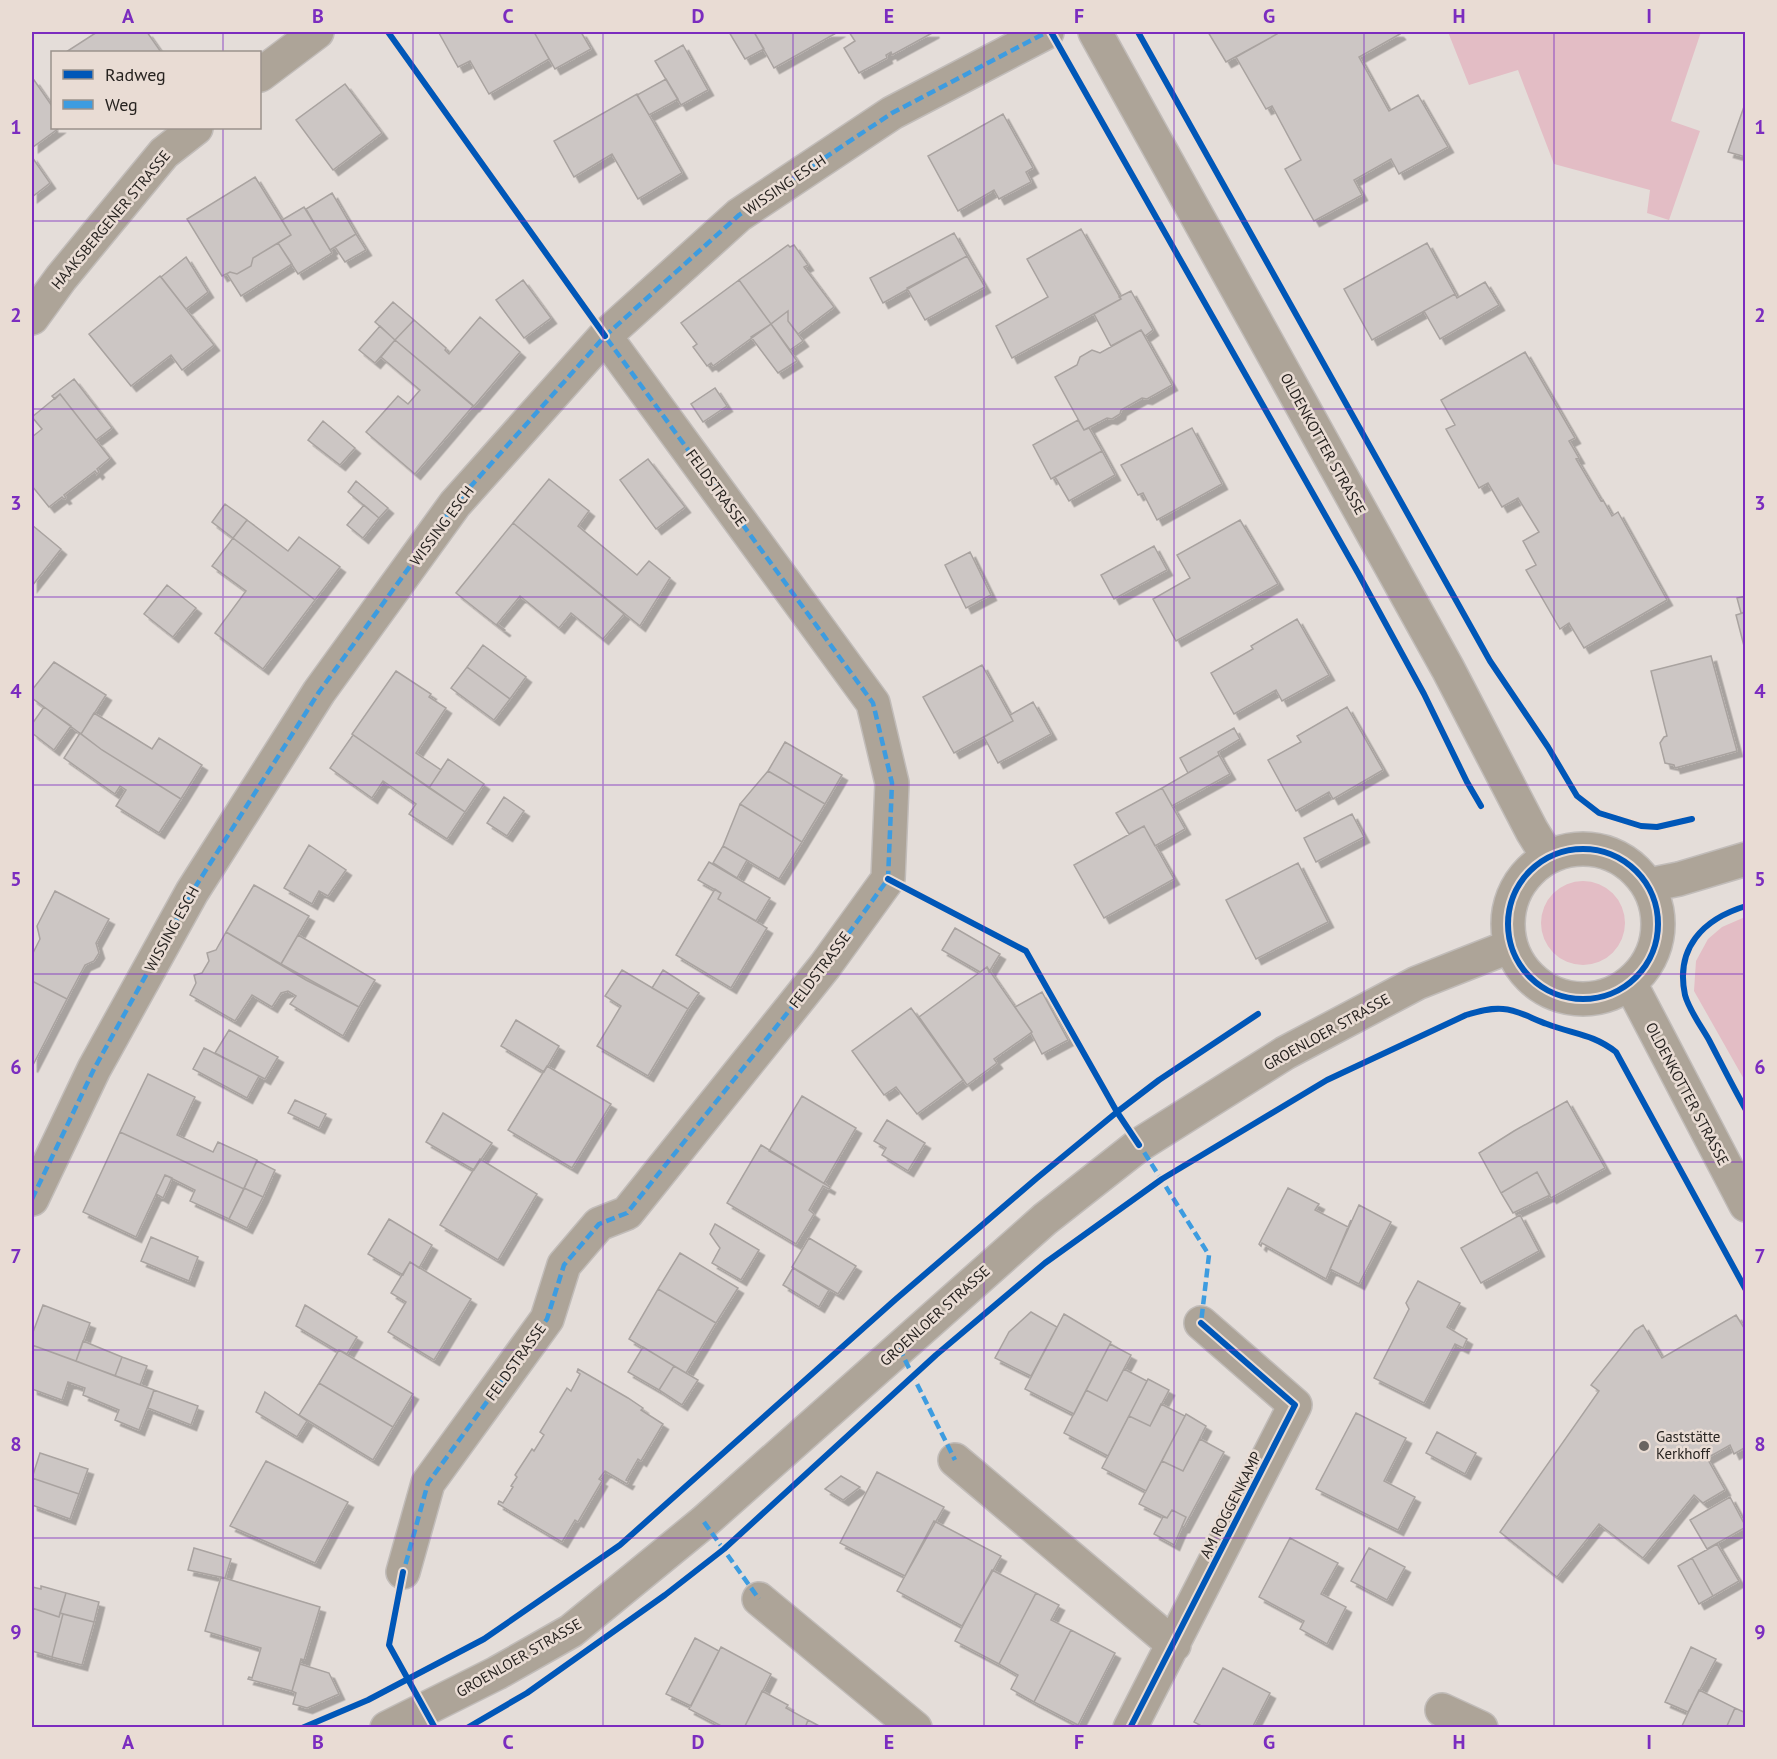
<svg xmlns="http://www.w3.org/2000/svg" width="1777" height="1759" viewBox="0 0 1777 1759" font-family="'PT Sans',sans-serif">
	<style>
		.green { fill: #e3bdc5 }
		.building { fill: #ccc6c4; stroke: #a9a3a0; stroke-width: 1.5; filter: url(#shadow) }
		.lines { fill: none; stroke-linecap: round; stroke-linejoin: round }
		.minor-casing { stroke: #c1bcb9; stroke-width: 36 }
		.minor { stroke: #ada498; stroke-width: 33 }
		.quiet { stroke: #3d9ce0; stroke-width: 4.5; stroke-dasharray: 9 4.5; stroke-linecap: butt }
		.cycleway-casing { stroke: #e9dcd4; stroke-width: 10 }
		.cycleway { stroke: #0057b8; stroke-width: 6 }
		.grid { fill: none; stroke: #7b2cbf; stroke-width: 1.5; stroke-opacity: 0.55 }
		.poi-dot { fill: #696461; stroke: #e9dcd4; stroke-width: 2 }
		.labels { text-anchor: middle; stroke-width: 5; stroke-linejoin: round; paint-order: stroke }
		.street-label { font-size: 15px; fill: #272320; stroke: #e9dcd4 }
		.poi-label { font-size: 15px; fill: #272320; stroke: #e9dcd4; text-anchor: start }
		.neatline { fill: none; stroke: #7b2cbf; stroke-width: 2 }
		.grid-label { font-size: 20px; text-anchor: middle; font-weight: bold; fill: #7b2cbf }
	</style>
	<defs>
		<filter id="shadow"><feDropShadow dx="5.5" dy="5.5" stdDeviation="0" flood-color="#0004"/></filter>
	</defs>
	<rect width="100%" height="100%" fill="#e4ddd9"/>
	<!-- green -->
	<path class="green" d="M1448,32h253l-30,89 29,10 -31,89 -22,-7 3,-23 -96,-26 -36,-94 -49,15z
		M1541 923a42 42 0 1 1 84 0a42 42 0 1 1-84 0Z
		M1745,917v164l-51,-90 2,-30 12,-22 14,-12z"/>
	<!-- building -->
	<path class="building" d="M97,32h50l14,20h-95z
		M442,32h92l15,27 -60,35 -19,-33 -12,6 -19,-34z
		M534,32h47l10,17 -36,20z
		M729,32h25l10,17 -19,10z
		M754,32h84l-64,36z
		M849,32h85l-42,23 -1,-3 -5,3 1,3 -28,15 -15,-25 11,-7z
		M1208,32h68l1,2 -51,28z
		M1276,32h122l2,2 -41,23 30,54 29,-16 30,52 -49,27 -8,-15 -37,21 8,15 -48,26 -29,-52 16,-9 -29,-54 -6,3 -30,-52 41,-23z
		M683,45l25,45 -27,15 -26,-44z
		M666,79l12,20 -29,16 -12,-20z
		M34,80l18,26v22h7l-26,19 -1,-66z
		M345,84l37,49 -49,37 -37,-50z
		M637,94l45,79 -44,26 -26,-45 -38,23 -20,-36z
		M1746,101v56l-18,-5z
		M1003,114l30,54 -7,4 5,10 -32,17 -5,-9 -36,21 -30,-55z
		M32,157l18,26 -18,14z
		M255,177l36,58 -38,23 -2,8 -14,8 -7,-2 -8,4 -35,-57z
		M332,193l24,41 -26,16 -24,-41z
		M304,207l28,46 -34,21 -20,-31 13,-8 -9,-15z
		M1081,229l40,70 -109,59 -16,-32 52,-29 -21,-38z
		M954,233l13,23 -84,47 -13,-25z
		M356,234l10,16 -21,12 -10,-15z
		M278,243l14,21 -51,32 -14,-22 3,-2 7,2 14,-8 2,-8z
		M1427,243l28,51 -83,46 -28,-51z
		M788,245l2,2 4,-2 14,20 -4,2 30,40 -36,27 -10,-13v-10l-17,13 -32,-44z
		M967,256l18,31 -60,33 -18,-32z
		M186,257l22,35 -22,17 -25,-32z
		M160,276l54,69 -32,25 -11,-15 -40,31 -42,-52z
		M523,280l28,38 -27,20 -28,-38z
		M739,280l32,44 -58,42 -2,-3 -4,3 -14,-19 4,-3 -16,-21z
		M1485,282l14,23 -59,34 -16,-28 31,-17 2,4z
		M1131,291l22,39 -8,6 -4,-6 -30,16 -17,-32 27,-15 -2,-2z
		M393,302l21,18 -19,20 -20,-18z
		M788,311v10l15,20 -13,9 -19,-26z
		M480,317l40,35 -46,54 -79,-66 19,-20 32,28 -1,2 4,4z
		M771,324l26,37 -19,12 -27,-36z
		M380,326l15,14 -20,23 -16,-13z
		M1141,330l31,55 -25,14 -5,-1 -21,12 -1,4 -8,5 -5,-1 -23,12 -29,-53 22,-12 3,-8 12,-7 8,3z
		M395,340l78,66 -58,68 -49,-42 32,-36 10,8 12,-14 -39,-33z
		M1525,352l50,86 -6,3 10,17 -3,1 25,42 2,-1 9,16 6,-4 49,88 -83,48 -15,-25 -9,6 -34,-59 10,-5 -13,-24 16,-9 -21,-34 -16,9 -14,-24 -9,5 -33,-59 9,-4 -14,-25z
		M74,379l38,49 -16,12 -36,-46 -5,5 -3,-3z
		M715,388l12,18 -24,16 -12,-18z
		M60,394l50,64 -13,11 2,3 -2,2 -2,-3 -31,24 2,3 -2,1 -2,-2 -13,10 -17,-21v-49l10,-8 -10,-12z
		M1078,420l6,10 5,-2 13,23 -51,28 -18,-34z
		M323,421l32,27 -15,17 -32,-25z
		M1192,428l30,56 -65,36 -14,-27 -5,2 -17,-30z
		M1102,451l13,24 -46,26 -14,-24z
		M648,459l37,48 -29,22 -36,-49z
		M549,479l40,32 -11,15 59,49 12,-14 21,17 -30,48 -127,-103z
		M356,481l32,27 -9,10 -31,-26z
		M225,504l22,16 -14,18 -21,-16z
		M364,505l15,13 -16,20 -16,-13z
		M247,520l41,31 11,-14 41,30 -25,33 -82,-62z
		M1240,520l38,64 -102,57 -23,-42 37,-21 -13,-23z
		M513,523l111,91 -21,25 -32,-26 -12,15 -39,-32 -23,28 8,6 -1,1 -48,-38z
		M32,525l29,24 -29,37z
		M233,538l82,62 -52,69 -48,-36 31,-42 -34,-25z
		M1154,546l13,24 -53,29 -13,-24z
		M970,552l21,43 -25,13 -21,-43z
		M167,585l29,23 -23,29 -29,-23z
		M1746,596v16l-5,1 -4,-15z
		M1746,612v34h-2l-8,-31z
		M1297,619l32,56 -47,26 -6,-11 -42,24 -23,-41 42,-24 -2,-3z
		M483,645l43,32 -16,22 -43,-32z
		M1711,656l26,95 -62,17 -1,-3 -9,-2 -5,-20 4,-6 3,-1 -16,-65z
		M54,662l52,33 -25,39 -49,-36v-8z
		M982,665l31,56 -59,32 -31,-56z
		M467,667l43,32 -16,21 -43,-32z
		M396,671l35,23 -2,3 17,11 -30,45 25,17 -12,18 -77,-54z
		M1033,702l18,32 -53,29 -14,-26 29,-16 -3,-6z
		M44,707l27,19 -17,24 -22,-17v-9z
		M1347,707l36,63 -50,29 -4,-7 -33,19 -28,-51 33,-18 -4,-6z
		M94,713l58,36 7,-11 43,27 -21,34 -79,-49 -21,-16z
		M1234,728l6,11 -22,13 1,3 -31,18 -8,-15z
		M80,733l22,17 79,49 -22,34 -43,-27 10,-16 -6,-4 -5,8 -51,-36z
		M353,735l112,77 -18,27 -38,-25 7,-10 -33,-23 -11,17 -42,-30z
		M785,742l57,33 -17,29 -57,-33z
		M1219,755l11,19 -58,32 -10,-18z
		M448,759l36,25 -19,28 -36,-24z
		M768,771l57,33 -23,38 -62,-38z
		M1162,788l23,41 -30,17 -11,-20 -15,8 -13,-21z
		M504,797l20,14 -17,25 -20,-13z
		M740,804l62,38 -23,37 -56,-33z
		M1352,814l12,23 -48,25 -12,-24z
		M1144,826l30,53 -70,39 -30,-53z
		M309,845l37,25 -18,26 -9,-5 -7,13 -28,-16z
		M723,846l24,14 -10,18 -24,-15z
		M709,862l61,36 -14,23 -38,-22 3,-6 -23,-13z
		M1298,863l30,59 -72,37 -30,-59z
		M254,885l55,31 -28,48 -55,-32z
		M715,889l6,4 -3,6 49,29 -36,60 -55,-33z
		M55,891l54,28 -13,24 3,10 -5,8 -9,4 -18,34 -35,-18v-26l8,-16 -3,-13z
		M955,928l45,26 -11,18 -2,-5 -7,5 -38,-22z
		M226,932l80,48 53,27 -16,29 -53,-32 6,-8 -8,-5 -7,2 -9,14 -20,-12 -17,26 -45,-26 6,-12 -2,-8 8,-2 7,-12 -2,-8 9,-3z
		M298,935l77,45 -16,27 -78,-43z
		M987,967l45,65 -38,27 3,4 -30,22 -48,-68z
		M622,970l66,39 -40,67 -51,-30 24,-40 -16,-10z
		M663,970l36,23 -11,16 -36,-21z
		M32,981l35,18 -35,68z
		M1042,992l26,48 -26,14 -11,-21 1,-1 -17,-25z
		M911,1008l52,72 -46,34 -21,-27 -12,8 -32,-44z
		M516,1020l43,26 -15,26 -43,-26z
		M229,1030l49,27 -13,22 -50,-26z
		M204,1048l55,28 -12,22 -54,-29z
		M547,1066l64,38 -39,64 -64,-38z
		M148,1074l47,23 -18,38 36,17 5,-10 39,18 -13,29 -124,-57z
		M802,1096l54,32 -32,55 6,4 -61,-36z
		M295,1100l31,14 -7,14 -31,-15z
		M1567,1101l38,67 -54,30 -14,-26 -36,21 -22,-40 35,-22z
		M443,1113l49,30 -18,27 -48,-28z
		M887,1120l38,23 -17,28 -26,-16 4,-7 -12,-7z
		M120,1132l124,57 -15,30 -39,-18 5,-11 -30,-15 -29,62 -53,-25z
		M761,1145l69,42 -1,2 -6,-3 -14,24 5,4 -18,30 -69,-41z
		M480,1159l57,35 -39,66 -58,-35z
		M257,1161l18,9 -12,27 -19,-9z
		M1537,1172l13,23 -37,18 -12,-20z
		M165,1175l7,3 -9,20 -7,-4z
		M244,1188l19,9 -16,31 -18,-9z
		M1288,1188l31,16 -4,6 33,17 3,-7 -25,59 -64,-36 -1,3 -2,-2z
		M1359,1205l32,17 -32,62 -29,-15z
		M1520,1215l19,36 -58,32 -20,-35z
		M389,1219l43,26 -13,23 -9,-6 -7,13 -35,-21z
		M715,1224l44,26 -18,30 -29,-17 8,-15 -10,-14z
		M151,1237l47,20 -9,24 -48,-20z
		M809,1238l47,28 -18,28 -46,-27z
		M680,1253l58,35 -22,35 -58,-34z
		M410,1262l61,37 -37,61 -46,-28 18,-30 -15,-9z
		M793,1268l36,22 -10,17 -36,-22z
		M1418,1281l42,22 -13,24 20,12 -4,9 -8,-4 -31,59 -50,-25 35,-69 -3,-6z
		M658,1289l58,34 -30,50 -57,-34z
		M43,1305l47,18 -14,38 -44,-16v-10z
		M305,1305l52,32 -10,17 -8,-4 -1,1 -42,-25z
		M1031,1312l26,15 -26,49 -36,-18 14,-26z
		M1064,1314l47,28 -37,72 -49,-25z
		M1736,1315l10,16v116l-12,7 -4,-9 -23,13 18,32 -22,13 -9,-8 -51,63 -44,-34 -42,53 -57,-45 99,-141 -8,-6 44,-55 8,-5 19,33z
		M83,1341l39,16 -7,19 -39,-15z
		M1110,1344l21,11 -24,46 -21,-11z
		M32,1345l122,45 -15,40 -24,-10 4,-10 -36,-15 2,-7 -17,-6 -6,18 -30,-11z
		M643,1347l31,19 -15,24 -31,-18z
		M339,1350l74,44 -20,33 -74,-44z
		M122,1357l25,9 -7,19 -25,-9z
		M674,1366l24,14 -16,25 -23,-15z
		M578,1369l50,29 15,10 -2,2 22,14 -22,37 -3,-2 -12,21 3,1 -2,3 -22,-13 -6,8 3,2 -24,41 -3,-2 -13,22 -64,-38 1,-3 4,2 10,-16 -2,-1 6,-9 -2,-2 17,-26 2,2 10,-16 -4,-3 27,-44 4,3 9,-17 -3,-2z
		M1124,1369l23,12 -39,75 -44,-23 22,-43 21,11z
		M1148,1379l21,11 -19,36 -21,-10z
		M319,1383l74,44 -20,33 -74,-45z
		M154,1390l44,16 -7,19 -43,-17z
		M265,1392l42,29 -10,16 -41,-25z
		M1161,1404l24,12 -39,75 -44,-23 27,-52 21,10z
		M1356,1413l50,25 -22,43 31,16 -17,33 -82,-41z
		M1186,1414l20,12 -23,45 -21,-10z
		M1437,1432l39,21 -11,21 -39,-21z
		M1200,1439l24,13 -40,75 -2,-1 4,-9 -14,-7 -5,8 -28,-14 23,-43 21,10z
		M40,1453l48,16 -9,25 -47,-16z
		M266,1461l82,41 -33,61 -85,-37z
		M877,1472l67,35 -39,69 -65,-33z
		M841,1476l19,11 -17,13 -18,-11z
		M32,1478l47,16 -9,25 -38,-14z
		M1730,1497l16,30 -39,22 -17,-29z
		M1172,1510l14,7 -12,28 -20,-11 9,-17 4,1z
		M934,1521l67,35 -39,70 -65,-35z
		M1290,1538l48,25 -17,31 25,13 -19,37 -27,-15 4,-8 -45,-24z
		M1717,1544l22,37 -26,15 -21,-38z
		M194,1548l37,11 -6,19 -37,-8z
		M1369,1548l36,19 -18,33 -36,-19z
		M1692,1558l21,38 -14,8 -21,-38z
		M992,1570l44,23 -37,71 -44,-23z
		M221,1577l99,30 -16,53 -3,-1 -9,32 -44,-12 1,-2 3,1 9,-30 -56,-17z
		M41,1586l25,7 -7,24 -27,-9v-21l9,2z
		M66,1593l33,9 -5,20 -34,-9z
		M1036,1593l23,12 -8,15 20,10 -37,72 -23,-13 7,-14 -19,-11z
		M32,1608l27,9 1,-4 3,1 -11,43 -20,-6z
		M63,1614l31,8 -12,43 -30,-8z
		M1071,1630l44,23 -37,72 -44,-23z
		M695,1638l24,13 -28,55 -25,-12z
		M721,1647l50,27 -27,54h-19l-36,-19z
		M1691,1647l25,12 -28,53 -23,-10z
		M300,1664l29,9 10,21 -32,14 -14,-4 3,-11 -4,-2z
		M1223,1668l47,25 -18,35h-47l-11,-6z
		M1699,1690l36,18 -9,20h-45z
		M762,1691l26,14 -2,3 22,12 -3,8h-61z
		M1735,1708l11,5v15h-20z
		M808,1720l15,8h-18z"/>
	<g class="lines">
		<defs>
			<path id="minor" d="M1095,32l353,637 84,162 16,26
				M260,75l57,-43
				M32,318l29,-40 103,-125 32,-25
				M1508 924a75 75 0 1 1 150 0a75 75 0 1 1-150 0Z
				M1649,885l30,-6 67,-20
				M1630,983l116,222
				M32,1199l62,-130 98,-177 127,-200 136,-188 150,-168 134,-121 153,-102 155,-81
				M955,1460l219,185
				M403,1572l25,-89 119,-164 17,-54 35,-41 28,-11 198,-247 63,-87 4,-96 -19,-80 -268,-367
				M759,1599l156,129
				M1442,1710l39,18
				M387,1728l110,-55 74,-42 133,-109 341,-303 94,-74 146,-92 132,-70 94,-37
				M1130,1728l165,-323 -94,-82"/>
		</defs>
		<!-- minor casing -->
		<use href="#minor" class="minor-casing"/>
		<!-- minor -->
		<use href="#minor" class="minor"/>
		<!-- quiet -->
		<path class="quiet" d="M1137,1141l72,114 -8,68
			M32,1199l62,-130 98,-177 127,-200 136,-188 150,-168 134,-121 153,-102 155,-81
			M899,1348l56,112
			M704,1522l55,77
			M402,1577l26,-94 119,-164 17,-54 35,-41 28,-11 198,-247 63,-87 4,-96 -19,-80 -271,-371"/>
		<defs>
			<path id="cycleway" d="M388,32l217,304
				M1051,32l307,541 66,121 43,88 14,24
				M1138,32l352,629 58,86 29,49 22,17 42,13 16,1 35,-8
				M1508 924a75 75 0 1 1 150 0a75 75 0 1 1-150 0Z
				M888,879l138,72 91,161 22,33
				M1746,906c-43,13 -71,42 -61,89 4,15 16,31 24,45 12,23 24,47 37,70
				M403,1572l-14,73 46,83
				M302,1728l66,-28 116,-61 136,-94 276,-246 141,-121 80,-66 42,-32 99,-66
				M467,1728l60,-35 138,-98 59,-46 212,-194 109,-92 117,-84 165,-99 139,-65c13,-4 24,-7 37,-6 16,1 29,10 44,15 26,10 46,10 69,28l130,238
				M1130,1728l165,-323 -94,-82"/>
		</defs>
		<!-- cycleway casing -->
		<use href="#cycleway" class="cycleway-casing"/>
		<!-- cycleway -->
		<use href="#cycleway" class="cycleway"/>
	</g>
	<!-- grid -->
	<path class="grid" d="M223,32v20M413,32v1696M603,32v1696M793,32v1696M984,32v1696M1174,32v1696M1364,32v1696M1554,32v1696M223,128v1600M32,221h1714M32,409h1714M32,597h1714M32,785h1714M32,974h1714M32,1162h1714M32,1350h1714M32,1538h1714"/>
	<!-- markers -->
	<circle class="poi-dot" cx="1644" cy="1446" r="6"/>
	<g class="labels">
		<!-- street labels -->
		<g class="street-label">
			<text transform="translate(785 185) rotate(-34)" y="5">WISSING ESCH</text>
			<text transform="translate(111 220) rotate(-50)" y="5">HAAKSBERGENER STRASSE</text>
			<text transform="translate(1323 444) rotate(61)" y="5">OLDENKOTTER STRASSE</text>
			<text transform="translate(716 488) rotate(54)" y="5">FELDSTRASSE</text>
			<text transform="translate(442 526) rotate(-53)" y="5">WISSING ESCH</text>
			<text transform="translate(172 929) rotate(-61)" y="5">WISSING ESCH</text>
			<text transform="translate(820 970) rotate(-53)" y="5">FELDSTRASSE</text>
			<text transform="translate(1327 1032) rotate(-29)" y="5">GROENLOER STRASSE</text>
			<text transform="translate(1687 1094) rotate(62)" y="5">OLDENKOTTER STRASSE</text>
			<text transform="translate(935 1316) rotate(-42)" y="5">GROENLOER STRASSE</text>
			<text transform="translate(516 1362) rotate(-54)" y="5">FELDSTRASSE</text>
			<text transform="translate(1231 1505) rotate(-63)" y="5">AM ROGGENKAMP</text>
			<text transform="translate(519 1658) rotate(-30)" y="5">GROENLOER STRASSE</text>
		</g>
		<!-- poi labels -->
		<g class="poi-label">
			<text x="1656" y="1442">Gaststätte<tspan x="1656" dy="17">Kerkhoff</tspan></text>
		</g>
	</g>
	<!-- border -->
	<rect width="1777" height="1759" fill="none" stroke="#e9dcd4" stroke-width="66"/>
	<!-- legend -->
	<rect x="51" y="51" width="210" height="78" fill="#e9dcd4" stroke="#9b928c" stroke-width="1.5"/>
	<rect x="63" y="70" width="30" height="9" fill="#0057b8" stroke="#9b928c" stroke-width="1.5"/>
	<text x="105" y="81" font-size="18" fill="#272320">Radweg</text>
	<rect x="63" y="100" width="30" height="9" fill="#3d9ce0" stroke="#9b928c" stroke-width="1.5"/>
	<text x="105" y="111" font-size="18" fill="#272320">Weg</text>
	<rect x="33" y="33" width="1711" height="1693" class="neatline"/>
	<g class="grid-label">
		<text x="128" y="23">A</text>
		<text x="318" y="23">B</text>
		<text x="508" y="23">C</text>
		<text x="698" y="23">D</text>
		<text x="889" y="23">E</text>
		<text x="1079" y="23">F</text>
		<text x="1269" y="23">G</text>
		<text x="1459" y="23">H</text>
		<text x="1649" y="23">I</text>
		<text x="16" y="134">1</text>
		<text x="1760" y="134">1</text>
		<text x="16" y="322">2</text>
		<text x="1760" y="322">2</text>
		<text x="16" y="510">3</text>
		<text x="1760" y="510">3</text>
		<text x="16" y="698">4</text>
		<text x="1760" y="698">4</text>
		<text x="16" y="886">5</text>
		<text x="1760" y="886">5</text>
		<text x="16" y="1074">6</text>
		<text x="1760" y="1074">6</text>
		<text x="16" y="1263">7</text>
		<text x="1760" y="1263">7</text>
		<text x="16" y="1451">8</text>
		<text x="1760" y="1451">8</text>
		<text x="16" y="1639">9</text>
		<text x="1760" y="1639">9</text>
		<text x="128" y="1749">A</text>
		<text x="318" y="1749">B</text>
		<text x="508" y="1749">C</text>
		<text x="698" y="1749">D</text>
		<text x="889" y="1749">E</text>
		<text x="1079" y="1749">F</text>
		<text x="1269" y="1749">G</text>
		<text x="1459" y="1749">H</text>
		<text x="1649" y="1749">I</text>
	</g>
</svg>
